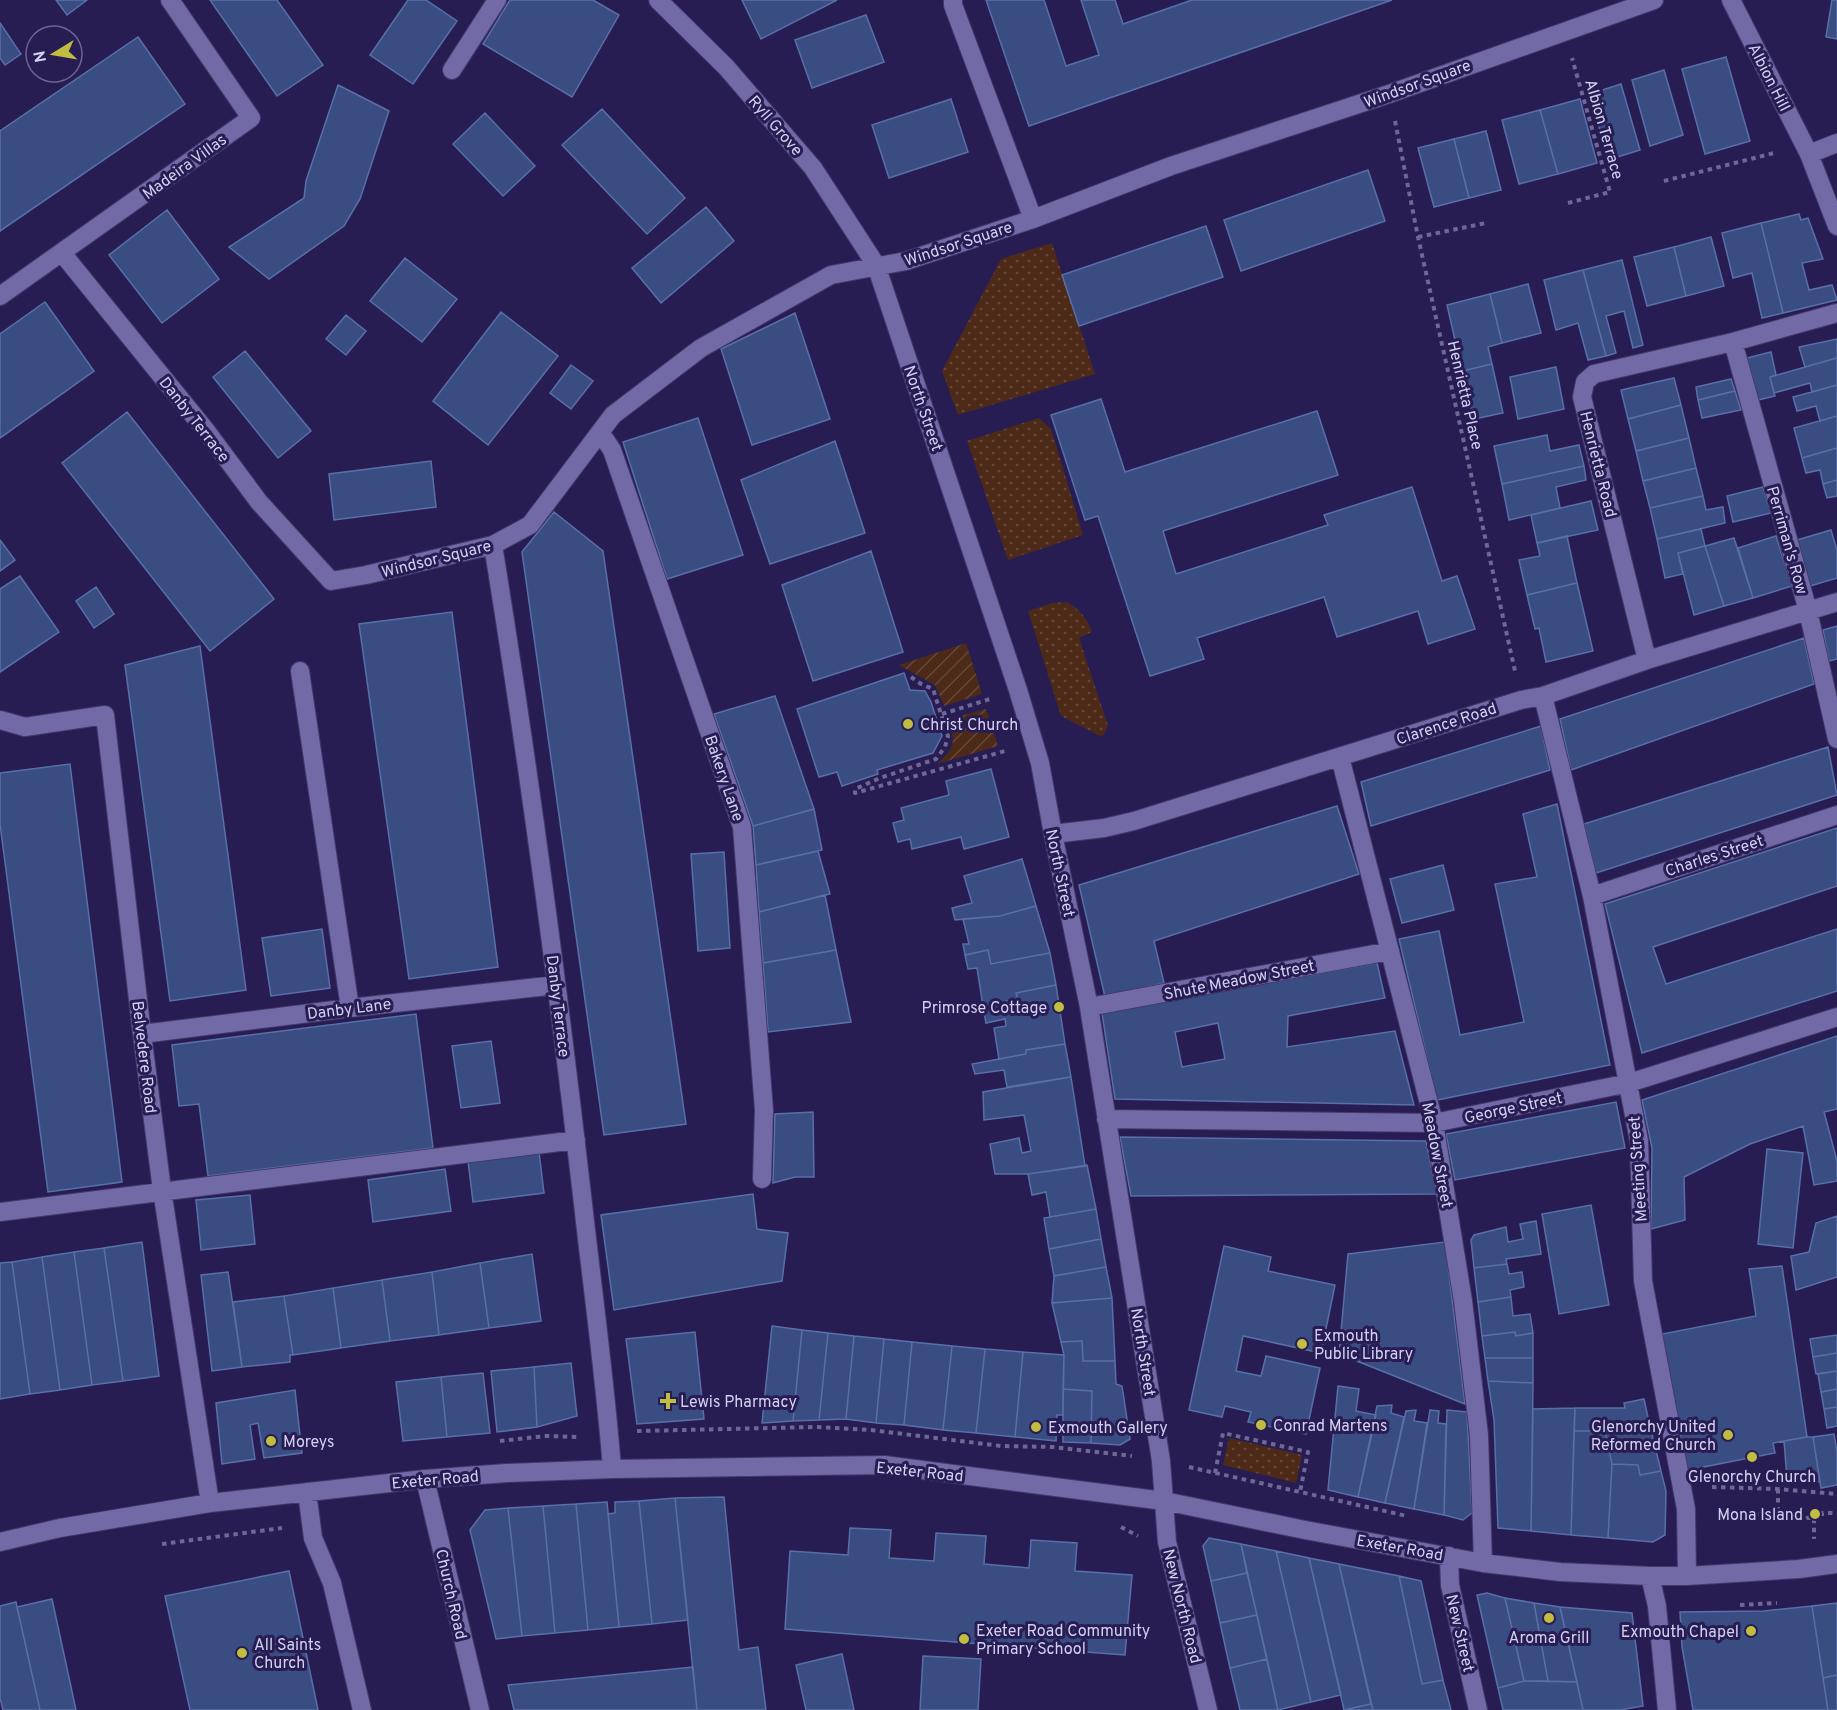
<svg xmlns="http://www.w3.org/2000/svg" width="1837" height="1710" viewBox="0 0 1837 1710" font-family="Overpass,sans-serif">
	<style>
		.grass { fill: url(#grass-dots) }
		.garden { fill: url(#garden-furrows) }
		.building { fill: #394d83; stroke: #596fa8; stroke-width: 1.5; fill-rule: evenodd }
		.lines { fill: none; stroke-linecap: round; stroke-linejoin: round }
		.minor-casing { stroke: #443968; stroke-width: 20 }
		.path { stroke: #6e6895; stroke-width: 4; stroke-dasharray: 4.5 4.5; stroke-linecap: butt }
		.minor { stroke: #716aa7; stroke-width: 18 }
		.poi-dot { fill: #c1bd40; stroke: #281d53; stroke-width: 2 }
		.labels { text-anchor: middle; stroke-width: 6; stroke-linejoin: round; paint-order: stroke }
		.street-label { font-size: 16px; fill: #d2d1f3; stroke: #281d53 }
		.poi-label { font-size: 16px; fill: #d2d1f3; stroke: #281d53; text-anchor: start }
	</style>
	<defs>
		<pattern id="grass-dots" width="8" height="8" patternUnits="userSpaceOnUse" patternTransform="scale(1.5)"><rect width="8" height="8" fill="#4c2a17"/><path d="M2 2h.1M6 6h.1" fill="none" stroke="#654839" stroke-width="1.8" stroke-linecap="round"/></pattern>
		<pattern id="garden-furrows" width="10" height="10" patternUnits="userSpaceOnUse" patternTransform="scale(1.5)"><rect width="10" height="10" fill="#4c2a17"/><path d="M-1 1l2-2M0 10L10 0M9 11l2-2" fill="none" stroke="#654839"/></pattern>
	</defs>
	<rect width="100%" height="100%" fill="#281d53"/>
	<!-- grass -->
	<path class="grass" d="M1052,243l43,131 -137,41 -16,-44 59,-112z
		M1039,418l12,11 32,106 -75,25 -41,-119z
		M1067,602c13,8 20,16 25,30l-13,6 29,88 -6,11 -41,-21 -33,-105 24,-8z
		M1229,1438l73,17 -6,28 -73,-18z"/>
	<!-- garden -->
	<path class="garden" d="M966,643l16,51 -38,12 -9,-21 -36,-20z
		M986,709l12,37 -61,18c19,-17 18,-22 12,-45z"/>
	<!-- building -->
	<path class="building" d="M56,0h31l-20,15z
		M210,0h67l46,65 -46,31z
		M408,0h18l31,21 -44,63 -43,-29z
		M510,0h83l26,15 -47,82 -89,-53z
		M742,0h95l-76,39z
		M986,0h58l22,66 33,-11 -18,-55h34l8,24 69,-24h200l-363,126z
		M1832,0h5v39l-11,-2z
		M866,15l18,47 -72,26 -17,-48z
		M0,23l21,31 -16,11 -5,-7z
		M138,37l47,67 -185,127v-100z
		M1726,57l24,84 -45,13 -23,-85z
		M1664,70l19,65 -33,11 -18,-66z
		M1621,84l19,66 -32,10 -18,-66z
		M338,85l51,26 -29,88 -16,27 -75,53 -40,-32 75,-49 2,-17z
		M951,99l17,53 -79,26 -17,-53z
		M1580,99l17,64 -39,11 -18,-64z
		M602,109l83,89 -38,36 -85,-89z
		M1540,110l18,64 -39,10 -17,-64z
		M485,113l50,53 -32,30 -50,-52z
		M1486,131l15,59 -32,8 -15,-59z
		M1454,139l15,59 -35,9 -16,-59z
		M1368,170l17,51 -144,50 -17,-51z
		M706,207l28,34 -73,62 -29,-35z
		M167,210l52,69 -57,44 -53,-68z
		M1799,214l2,6 7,-2 15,41 -21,4 7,27 23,-5 5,15 -54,13 -22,-90z
		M1761,223l22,90 -21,5 -10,-45 -19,5 -11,-45z
		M1206,226l17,51 -144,49 -17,-51z
		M1711,237l13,49 -38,10 -12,-49z
		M1674,247l12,49 -39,10 -13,-49z
		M405,258l52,41 -35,43 -52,-41z
		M1622,260l21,85 -10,3 -9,-37 -18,5 10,37 -10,3 -23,-86z
		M1583,270l23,86 -18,4 -10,-37 -22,7 -12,-50z
		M1528,284l13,49 -39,10 -12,-49z
		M1490,294l12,49 -14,4 4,17 -30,7 -15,-66z
		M45,302l49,69 -94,67v-104z
		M501,312l57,44 -70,89 -55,-44z
		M795,313l35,106 -78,26 -31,-96z
		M346,315l20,16 -20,24 -20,-16z
		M1837,339v19l-32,9 -6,-20z
		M245,351l66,80 -33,27 -65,-81z
		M1771,352l5,23 -6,2 5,19 -17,4 -11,-42z
		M1837,358v27l-25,7 -2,-9 -36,10 -4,-16z
		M1492,364l11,49 -29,6 -12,-48z
		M571,365l22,16 -22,28 -21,-16z
		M1556,367l8,42 -46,10 -8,-42z
		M1674,378l7,27 -53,14 -7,-29z
		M1731,379l4,12 -37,9 -2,-13z
		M1837,385v31l-17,5 -4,-15 -19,5 -4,-14z
		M1735,391l6,19 -39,8 -4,-18z
		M1101,399l24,73 192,-61 21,64 -175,56 13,43 152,-49 -4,-10 88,-28 30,94 15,-5 18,53 -47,15 -10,-33 -81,26 -13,-40 -127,41 7,21 -54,17 -52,-160 -13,4 -34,-105z
		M1681,405l8,33 -53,13 -8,-32z
		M127,412l147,187 -64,52 -148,-188z
		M1837,416v32l-35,10 -8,-30z
		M698,418l45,137 -76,24 -44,-137z
		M1547,435l3,16 29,-6 5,21 -82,18 -8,-38z
		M1689,438l7,30 -53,13 -7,-30z
		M835,441l30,92 -95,31 -29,-84z
		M1837,448v32l-14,4 -3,-14 -14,3 -4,-15z
		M431,461l5,46 -102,13 -5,-46z
		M1584,466l2,14 -30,7 4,21 -51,12 -7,-36z
		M1696,468l7,28 -53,12 -7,-27z
		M1837,480v16l-10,2 -4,-14z
		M1763,487l8,26 -38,9 -6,-26z
		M1703,496l3,14 17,-3 2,16 -68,16 -7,-31z
		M1591,501l7,29 -61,13 -6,-28z
		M554,512l49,39 83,573 -82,11 -82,-583z
		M1701,529l4,17 -27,7 5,21 -18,4 -8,-39z
		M1831,530l6,20v28l-27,8 -13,-46z
		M1567,536l10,47 -50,12 -8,-35 21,-4 -3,-13z
		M1776,536l16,50 -39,12 -15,-50z
		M1734,538l19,60 -29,8 -19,-60z
		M0,540l15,20 -15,11z
		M1705,546l19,60 -30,9 -16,-62z
		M871,551l32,101 -90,29 -31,-96z
		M20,576l39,56 -59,40v-83z
		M1577,583l16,68 -47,11 -7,-34 -4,1 -8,-34z
		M96,587l18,27 -20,14 -18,-27z
		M452,612l46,355 -89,12 -50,-355z
		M1837,626v33l-8,2 -6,-31z
		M1804,638l10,46 -243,86 -11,-51z
		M200,646l46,344 -76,11 -45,-336z
		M904,673l6,17 15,1 6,11 11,34 -9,17 -56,17 1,4 -36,12 -5,-14 -18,5 -22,-68z
		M775,696l39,113 -61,17 -39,-112z
		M1541,726l9,44 -179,56 -10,-44z
		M1828,747l9,48 -241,78 -12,-49z
		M70,764l52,418 -74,10 -48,-368v-51z
		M991,769l18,68 -45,12 -3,-12 -49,12 -2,-10 -12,3 -5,-19 11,-3 -3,-12 48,-13 -3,-14z
		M1557,804l53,261 -173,35 -38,-161 40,-8 21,104 64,-13 -29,-138 42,-7 -14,-63z
		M1337,806l22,68 -205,67 10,42 -59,14 -26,-112z
		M814,809l8,41 -66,15 -3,-39z
		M1837,828v58l-184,61 13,37 171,-55v62l-195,62 -37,-149z
		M818,851l12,43 -71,18 -3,-47z
		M724,852l6,96 -32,3 -7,-97z
		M1022,859l14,47 -36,10 -45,4 -3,-12 20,-5 -8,-27z
		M1443,865l11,45 -52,13 -12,-44z
		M825,895l11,55 -73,13 -4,-51z
		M1036,906l14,47 -59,11 -3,-14 -23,5 -2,-11h6l-6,-25 37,-3z
		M322,929l8,59 -59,8 -9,-58z
		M836,950l15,72 -83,10 -5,-69z
		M988,950l3,14 59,-11 6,32 -40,8 2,6 -35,7 -6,-38 -9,1 -3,-14z
		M1377,963l8,35 -97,18 -1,31 108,-16 19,74 -299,-6 -13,-86zM1218,1023l7,36 -43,8 -7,-35z
		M1056,985l9,59 -39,6v4l-27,5 -5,-31 12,-2 -1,-7 -19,4 -3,-17 35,-7 -2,-6z
		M416,1014l17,134 -225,28 -9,-72 -20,2 -7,-61z
		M1837,1036v73l-13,3 13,49v20l-23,4 -11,-59 -53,18 -66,33 1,43 -34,9 1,-81 -10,-48z
		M491,1041l9,62 -39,5 -9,-62z
		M1065,1044l6,33 -64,10 -3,-17 -29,4 -3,-10 54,-10v-4z
		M1071,1077l14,89 -57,8h-33l-5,-30 29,-6 3,15 9,-2 -7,-36 -40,5 -1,-28z
		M1616,1102l9,46 -170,32 -9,-46z
		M813,1112l1,65h-19l-22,6 2,-69z
		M1120,1137l306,4 11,53 -306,2z
		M1767,1149l36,4 -10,95 -35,-4z
		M539,1152l5,41 -71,9 -5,-41z
		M1087,1165l9,44 -46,8 -4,-25 -14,3 -4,-21z
		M445,1169l6,42 -78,11 -5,-42z
		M753,1194l4,35 31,4 -6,48 -168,29 -13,-95z
		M250,1195l5,49 -54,6 -5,-50z
		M1591,1205l18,100 -50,9 -17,-100z
		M1096,1209l5,30 -52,10 -5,-31z
		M1837,1216v61l-41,13 -5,-34 18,-4 7,-29z
		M1536,1221l5,33 -35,5 1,5 -33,4 -3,-28 3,-5 32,-8 2,15 15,-3 -3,-15z
		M1101,1239l5,28 -52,9 -5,-27z
		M142,1242l17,134 -36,5 -19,-133z
		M1445,1242l20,162 -126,-50 9,-100z
		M1224,1246l47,11 -3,14 67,14 -14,68 -78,-17 -7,35 25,5 5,-20 54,12 -14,66 -58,-12 3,-10 -26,-6 -3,11 -33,-7z
		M104,1248l19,133 -31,4 -18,-133z
		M74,1252l18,133 -32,5 -18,-133z
		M532,1254l9,67 -52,7 -9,-65z
		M42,1257l18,133 -30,4 -18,-132z
		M12,1262l18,132 -30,5v-136z
		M480,1263l9,65 -50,7 -7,-63z
		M1507,1264l2,10 13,-2 2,15 -14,3 1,7 -33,5 -4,-34z
		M1782,1266l25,171 -34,6 2,10 -92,18 -21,-137 94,-18 -7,-47z
		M1106,1267l6,31 -60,5 2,-27z
		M228,1272l14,95 -30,4 -11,-96z
		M432,1272l7,63 -49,6 -8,-61z
		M382,1280l8,61 -49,7 -8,-60z
		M333,1288l8,60 -48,7 -9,-59z
		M284,1296l9,59h-3v7l-48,5 -9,-65z
		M1511,1297l2,19 17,-2 3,19 -17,3 -1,-4 -33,4 -4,-34z
		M1112,1298l3,63h-32l-1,-20 -21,1 -9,-39z
		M772,1326l30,4 -9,91 -31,2z
		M802,1330l26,3 -9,87 -26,1z
		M695,1332l9,87 -67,5 -11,-85z
		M1515,1332l1,4 17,-3v25h-48l-3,-22z
		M828,1333l26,3 -8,83 -27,1z
		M1837,1335v18l-24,4 -3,-18z
		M854,1336l30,3 -8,84 -30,-4z
		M884,1339l28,3 -8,83 -28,-2z
		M1082,1341l1,20h32l1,23 6,2 8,53 -10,6 -29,-2 1,-52 -29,-2 1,-34 -3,-13z
		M912,1342l40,4 -9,84 -39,-5z
		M952,1346l33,3 -9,84 -33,-3z
		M985,1349l38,3 -8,85 -39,-4z
		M1023,1352l41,3 -1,60h-6l-1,26 -41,-4z
		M1837,1353v18l-21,3 -3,-17z
		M1485,1358h48v25l-45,-2z
		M571,1363l6,53 -40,11 -3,-60z
		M534,1367l3,60 -40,5 -6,-61z
		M1837,1371v18l-16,3 -3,-18z
		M483,1373l7,60 -43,4 -6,-60z
		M441,1377l6,60 -44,4 -7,-59z
		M1488,1381l45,2 -2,148 -33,-3 -4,-108z
		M1338,1386l21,3 -3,22 20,4 -18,82 -30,-7z
		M1063,1389l29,2 -1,52 -28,-1z
		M1837,1389v18l-13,2 -3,-17z
		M295,1390l7,63 -38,5 -6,-35 -8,2 5,34 -33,5 -6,-61z
		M1644,1399l5,23 -39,9h-36l1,-23h50l-1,-5z
		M1392,1405l-1,8 13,4 -19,86 -27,-6 19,-91z
		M1837,1407v19l-10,2 -3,-19z
		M1575,1408l-4,127 -40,-4 2,-122z
		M1416,1410l-2,11 13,2 -13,86 -29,-6 21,-92z
		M1430,1410l9,1 -1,12 8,1 -2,91 -30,-6z
		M1447,1410l20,2 5,101 -9,7 -19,-5z
		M1649,1422l12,49 -21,4 -2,-10 -26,-1 -7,-33z
		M1574,1431h31l7,33 -4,74 -37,-3z
		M1834,1434l3,18v33l-16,3 -8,-51z
		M1807,1437h6l7,45 -33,-4 -3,-37z
		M1612,1464l26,1 2,10 21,-4 5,20 -1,44 -12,7 -45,-4z
		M724,1497l15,153 19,-3 8,63h-69l-22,-212z
		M675,1498l13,122 -36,4 -13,-123z
		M639,1501l13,123 -33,3 -11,-113 7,-1v-11z
		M607,1502l12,125 -31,3 -12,-126z
		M576,1504l12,126 -33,3 -12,-127z
		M543,1506l12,127 -33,3 -14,-128z
		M508,1508l14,128 -26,3 -26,-109 15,-20z
		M850,1528l41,2 -2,28 45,3 2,-28 50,3 -2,28 45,4 2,-28 46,3 -2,28 57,4 -7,80 -340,-26 5,-78 58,4z
		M1209,1538l32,6 6,29 -36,8 -8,-35z
		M1241,1544l35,7 35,151 -33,8z
		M1276,1551l33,7 32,137 -30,7z
		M1309,1558l30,6 32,140 -27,6z
		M1339,1564l60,12 23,108 21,-4 8,30h-78z
		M289,1571l29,139h-128l-25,-114z
		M1247,1573l10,42 -37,8 -9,-42z
		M1399,1576l22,5 22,99 -21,4z
		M1487,1593l18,5 19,83 -26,7 -21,-93z
		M1505,1598l29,5 14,78h-24z
		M52,1599l24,111h-36l-23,-103z
		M16,1602l1,5 23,103h-37l-3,-12v-92z
		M1534,1603l26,4 17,75 -29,-1z
		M1837,1603v72l-14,3 -11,-72z
		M1812,1606l16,104h-135l-11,-63 -2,-35 84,-1z
		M1560,1607l72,6 11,93 -23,4h-37z
		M1257,1615l10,44 -37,9 -10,-45z
		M842,1654l12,56h-48l-10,-45z
		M923,1656l58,3 -3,51h-58z
		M1267,1659l11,51h-38l-10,-42z
		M693,1667l4,43h-183l-6,-25z
		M1837,1675v35h-9l-5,-32z
		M1524,1681l53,1 6,28h-80l-5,-22z
		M1371,1704l2,6h-29z"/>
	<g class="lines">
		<defs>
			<path id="minor" d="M658,0l68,67 87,101 63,97 142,425 22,73 13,71 36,173 72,454 6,81 41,168
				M953,0v5l80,214
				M1731,0l78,154 28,72
				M452,70l45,-70
				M1809,154l28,-11
				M62,253l145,179 52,70 72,79 35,-6 127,-30 37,-20 83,-110 88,-67 130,-73 75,-14 127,-42 138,-53 218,-72 265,-94
				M0,296l251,-178 -81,-118
				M1733,342l75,269 29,128
				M600,432l12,18 130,377 22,283 -2,69
				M493,545c35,216 64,433 89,650 10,91 23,182 30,274
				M1647,660l-65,-263 3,-15 9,-8 139,-32 104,-29
				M300,671l50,337
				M1543,696l49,200 47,245 4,140 43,228 1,67
				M0,720l25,7 80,-12 37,319 20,156 48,313
				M1340,757l94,366 29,178 16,134 4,128
				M1053,834l51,-6 30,-7 387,-121 22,-4 104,-36 190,-58
				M1592,896l245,-81
				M1089,1007l301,-56
				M142,1034l208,-26 206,-23
				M1106,1119l328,4 195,-40 208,-66
				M0,1212l576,-72
				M425,1479l55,231
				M307,1492l6,46 19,45 30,127
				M0,1542l60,-14 150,-25 215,-24 82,-6 105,-4 272,-4 280,36 141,29 178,33 77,9 90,4h37l112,-7 38,-5
				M1449,1556l1,29 28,125
				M1650,1576l7,30 10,104"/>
		</defs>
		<!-- minor casing -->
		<use href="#minor" class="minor-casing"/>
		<!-- path -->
		<path class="path" d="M1395,121l23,116 97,434
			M1664,181l110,-28
			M1568,203l42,-11 -38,-134
			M1418,237l68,-14
			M911,677l10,7 12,5 15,47 -3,11 -9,12 -56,19 -25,11v4l150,-42
			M942,714l48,-15
			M637,1431l178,-4 56,3 130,16 52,1 79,9
			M500,1441l46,-5 33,1
			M1189,1467l218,49
			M1215,1473l8,-40 85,19 -8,40
			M1712,1487l66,2 59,5
			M1778,1489v25
			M1727,1514l80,1 1,3h6v21
			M1814,1518l8,-1v-4h15
			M1121,1527l17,9
			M162,1544l120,-16
			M1740,1605l37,-2"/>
		<!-- minor -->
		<use href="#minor" class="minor"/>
	</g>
	<!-- markers -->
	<g class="poi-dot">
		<circle cx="908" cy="724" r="6"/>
		<circle cx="1059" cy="1007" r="6"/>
		<circle cx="1302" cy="1344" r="6"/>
		<path d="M665 1392h6v6h6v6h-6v6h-6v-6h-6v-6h6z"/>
		<circle cx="1261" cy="1425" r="6"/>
		<circle cx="1036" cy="1427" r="6"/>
		<circle cx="1728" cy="1435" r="6"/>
		<circle cx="271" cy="1441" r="6"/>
		<circle cx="1752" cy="1457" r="6"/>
		<circle cx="1815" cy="1514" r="6"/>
		<circle cx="1549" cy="1618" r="6"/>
		<circle cx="1751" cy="1631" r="6"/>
		<circle cx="964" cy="1639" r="6"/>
		<circle cx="242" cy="1653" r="6"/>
	</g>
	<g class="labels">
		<!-- street labels -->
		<g class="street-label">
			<text transform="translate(1770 77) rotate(63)" y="6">Albion Hill</text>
			<text transform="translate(1417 83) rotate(-20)" y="6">Windsor Square</text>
			<text transform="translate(776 125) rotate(49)" y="6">Ryll Grove</text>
			<text transform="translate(1605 129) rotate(74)" y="6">Albion Terrace</text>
			<text transform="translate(184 166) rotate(-36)" y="6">Madeira Villas</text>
			<text transform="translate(958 243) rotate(-18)" y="6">Windsor Square</text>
			<text transform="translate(1466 395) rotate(77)" y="6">Henrietta Place</text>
			<text transform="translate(924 408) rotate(71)" y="6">North Street</text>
			<text transform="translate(195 419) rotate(52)" y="6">Danby Terrace</text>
			<text transform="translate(1599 464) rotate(76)" y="6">Henrietta Road</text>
			<text transform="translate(1788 540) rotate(74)" y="6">Perriman's Row</text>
			<text transform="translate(436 558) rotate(-14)" y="6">Windsor Square</text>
			<text transform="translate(1446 723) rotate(-18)" y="6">Clarence Road</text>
			<text transform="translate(725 778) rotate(71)" y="6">Bakery Lane</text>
			<text transform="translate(1714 855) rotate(-18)" y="6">Charles Street</text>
			<text transform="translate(1061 873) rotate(78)" y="6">North Street</text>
			<text transform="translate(1239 979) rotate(-11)" y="6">Shute Meadow Street</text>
			<text transform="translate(559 1006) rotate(83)" y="6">Danby Terrace</text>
			<text transform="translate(349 1008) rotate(-7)" y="6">Danby Lane</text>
			<text transform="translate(145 1057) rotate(83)" y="6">Belvedere Road</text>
			<text transform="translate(1513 1107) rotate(-12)" y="6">George Street</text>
			<text transform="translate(1438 1155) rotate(79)" y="6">Meadow Street</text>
			<text transform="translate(1637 1169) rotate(-94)" y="6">Meeting Street</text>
			<text transform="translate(1144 1352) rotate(81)" y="6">North Street</text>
			<text transform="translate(920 1471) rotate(6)" y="6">Exeter Road</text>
			<text transform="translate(435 1479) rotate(-5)" y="6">Exeter Road</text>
			<text transform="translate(1400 1547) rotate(10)" y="6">Exeter Road</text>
			<text transform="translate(452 1594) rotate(77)" y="6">Church Road</text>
			<text transform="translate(1183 1606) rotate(76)" y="6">New North Road</text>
			<text transform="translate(1461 1633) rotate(77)" y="6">New Street</text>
		</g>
		<!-- poi labels -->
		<g class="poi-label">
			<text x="920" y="730">Christ Church</text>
			<text x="1047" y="1013" text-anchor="end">Primrose Cottage</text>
			<text x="1314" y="1341">Exmouth<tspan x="1314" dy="18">Public Library</tspan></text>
			<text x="680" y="1407">Lewis Pharmacy</text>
			<text x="1273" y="1431">Conrad Martens</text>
			<text x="1716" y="1432" text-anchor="end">Glenorchy United<tspan x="1716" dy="18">Reformed Church</tspan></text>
			<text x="1048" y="1433">Exmouth Gallery</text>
			<text x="283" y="1447">Moreys</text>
			<text x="1752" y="1482" text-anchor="middle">Glenorchy Church</text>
			<text x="1803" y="1520" text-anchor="end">Mona Island</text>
			<text x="976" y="1636">Exeter Road Community<tspan x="976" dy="18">Primary School</tspan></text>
			<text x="1739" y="1637" text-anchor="end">Exmouth Chapel</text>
			<text x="1549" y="1643" text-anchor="middle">Aroma Grill</text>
			<text x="254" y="1650">All Saints<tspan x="254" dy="18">Church</tspan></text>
		</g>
	</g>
	<!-- north arrow -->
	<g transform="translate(54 54) rotate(259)"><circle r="28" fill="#281d53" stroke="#6c6593" stroke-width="1.5"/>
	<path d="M0-4.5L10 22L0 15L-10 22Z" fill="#c1bd40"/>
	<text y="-9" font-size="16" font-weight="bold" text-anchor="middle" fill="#d2d1f3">N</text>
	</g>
</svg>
